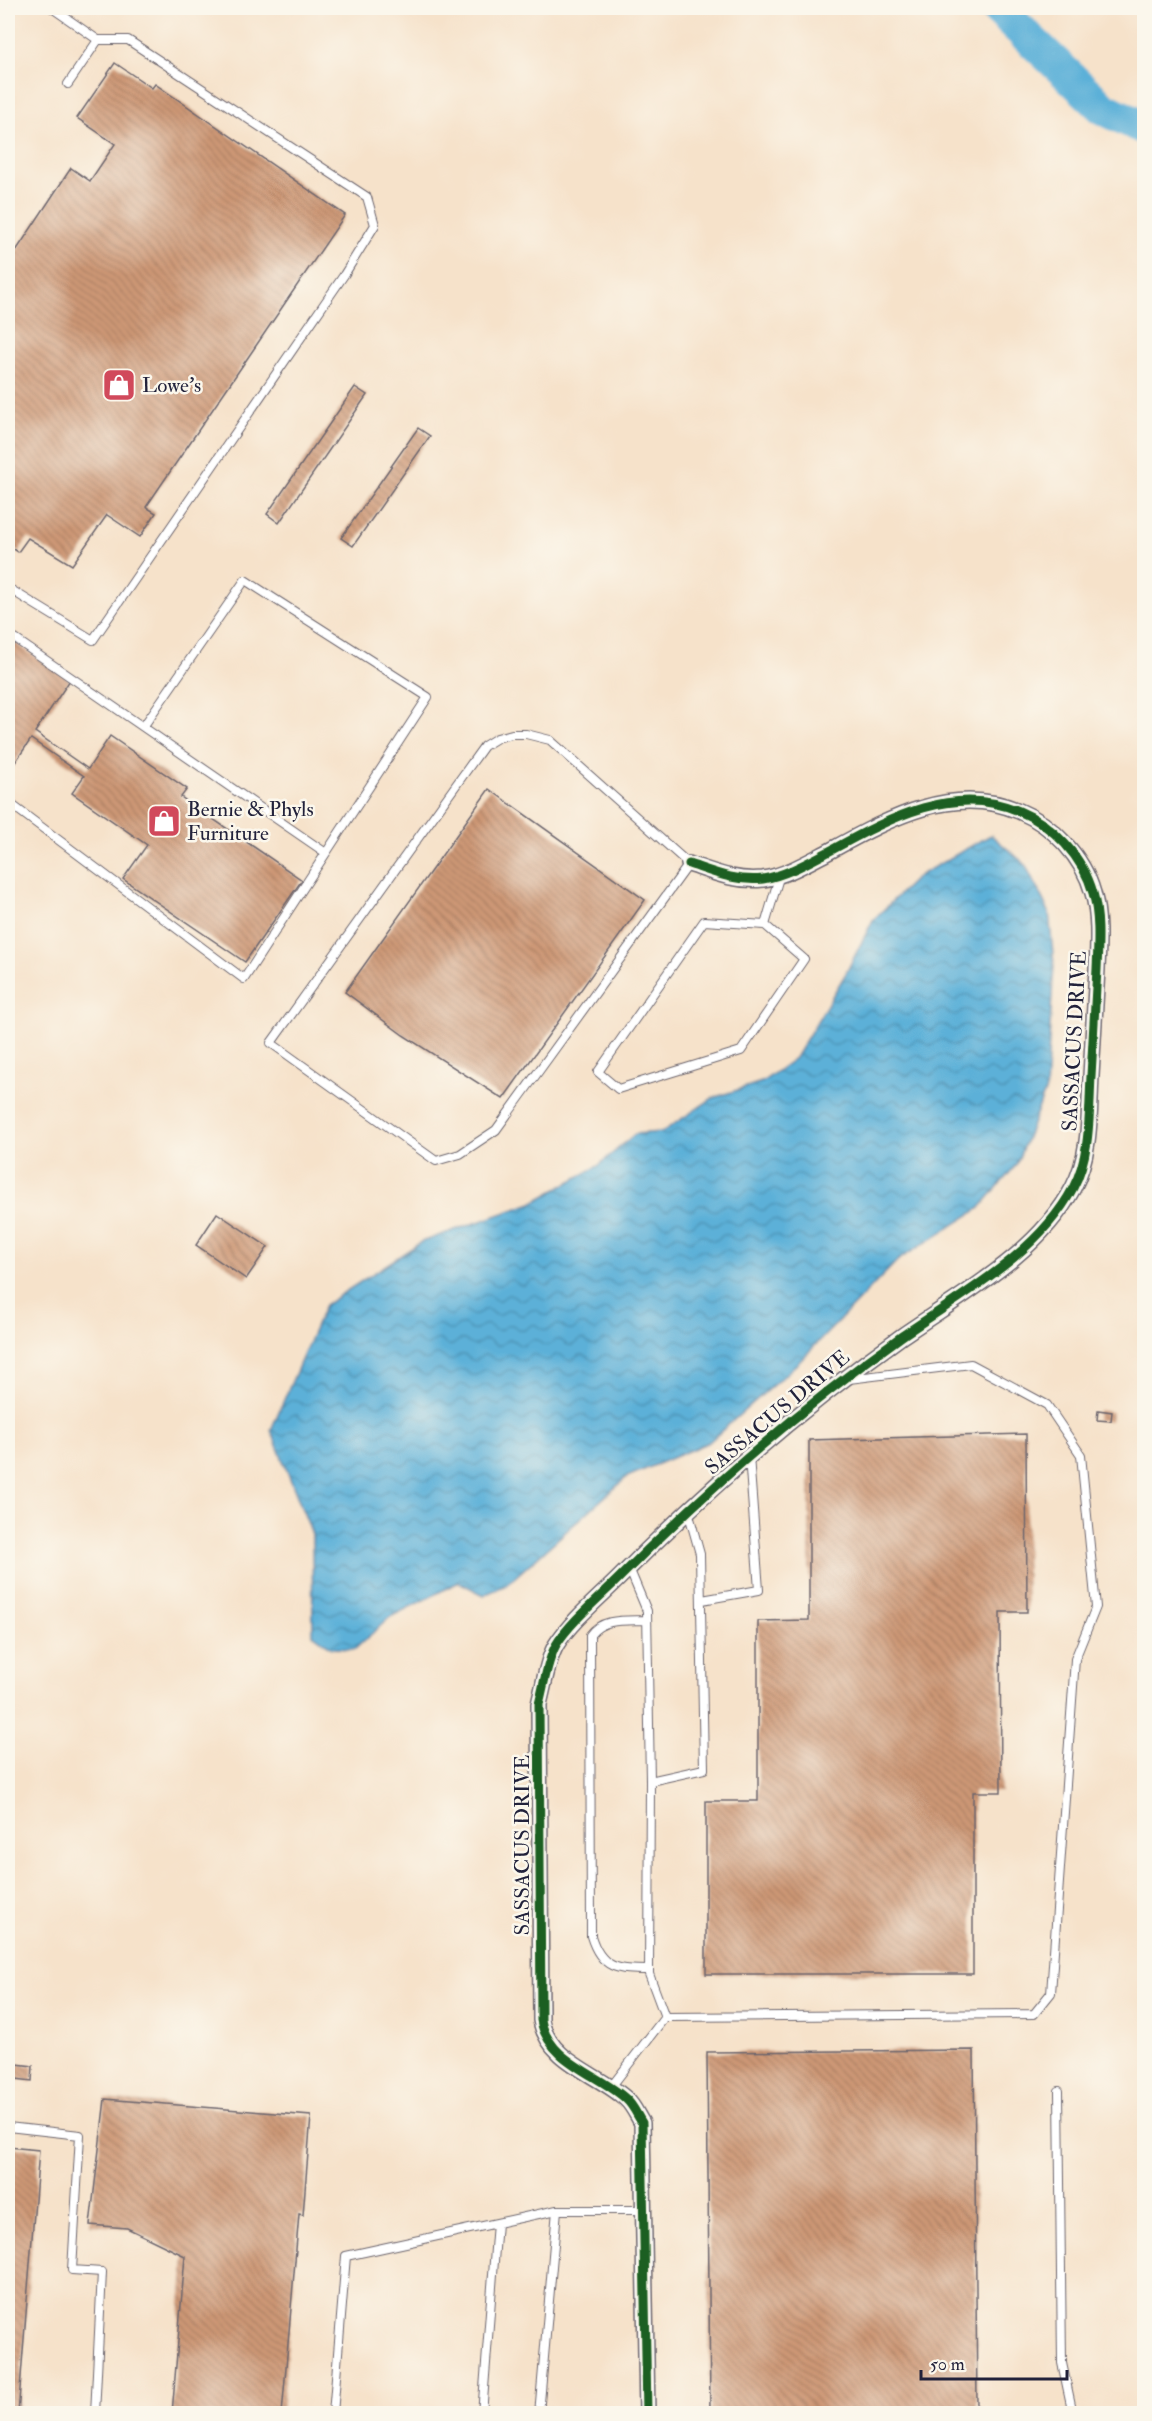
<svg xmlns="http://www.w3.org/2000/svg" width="1152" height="2421" viewBox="0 0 1152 2421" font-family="'IM FELL Double Pica',serif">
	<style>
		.water { fill: url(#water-waves); stroke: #3f698a; stroke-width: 1.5 }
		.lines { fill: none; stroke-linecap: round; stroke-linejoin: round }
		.river { stroke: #5cb0d8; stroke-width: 34 }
		.building { fill: url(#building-back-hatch) }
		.service-casing { stroke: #6c656d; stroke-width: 10 }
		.minor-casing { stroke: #6c656d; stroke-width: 18 }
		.path { stroke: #6c656d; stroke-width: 4; stroke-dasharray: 4.5 4.5; stroke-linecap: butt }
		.service { stroke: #fff; stroke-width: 8 }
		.minor { stroke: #fff; stroke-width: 15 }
		.cycleway-casing { stroke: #fbf7ec; stroke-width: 13 }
		.cycleway { stroke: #1b5e20; stroke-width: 9 }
		.labels { text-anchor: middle; stroke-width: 5; stroke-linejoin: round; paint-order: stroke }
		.poi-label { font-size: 21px; fill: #22223b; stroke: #fbf7ec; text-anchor: start }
		.street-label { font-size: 21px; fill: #22223b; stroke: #fbf7ec }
	</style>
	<defs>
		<pattern id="water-waves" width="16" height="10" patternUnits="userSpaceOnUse" patternTransform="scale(1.5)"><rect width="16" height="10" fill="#5cb0d8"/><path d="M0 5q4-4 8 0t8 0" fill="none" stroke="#4c8fb0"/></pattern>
		<pattern id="building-back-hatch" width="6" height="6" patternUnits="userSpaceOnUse" patternTransform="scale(1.5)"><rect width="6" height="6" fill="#ce9876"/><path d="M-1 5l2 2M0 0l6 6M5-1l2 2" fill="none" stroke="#a77c62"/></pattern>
	</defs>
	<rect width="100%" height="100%" fill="#fbf7ec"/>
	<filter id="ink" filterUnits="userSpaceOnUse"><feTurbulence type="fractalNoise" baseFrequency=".0167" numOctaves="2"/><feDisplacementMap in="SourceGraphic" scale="12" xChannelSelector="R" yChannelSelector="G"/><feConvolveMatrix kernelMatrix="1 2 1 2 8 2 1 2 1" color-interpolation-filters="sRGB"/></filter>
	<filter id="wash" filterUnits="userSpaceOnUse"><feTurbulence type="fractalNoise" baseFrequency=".008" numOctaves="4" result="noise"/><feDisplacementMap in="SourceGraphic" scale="24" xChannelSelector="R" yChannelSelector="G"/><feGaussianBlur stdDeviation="1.35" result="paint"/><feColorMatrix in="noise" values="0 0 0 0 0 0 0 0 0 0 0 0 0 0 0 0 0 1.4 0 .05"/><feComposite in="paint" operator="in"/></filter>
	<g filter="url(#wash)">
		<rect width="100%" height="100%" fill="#f6e2ca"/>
		<!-- water -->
		<path class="water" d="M991,835l34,29 24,48 5,53 -8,124 -30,76 -37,44 -81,51 -99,102 -90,80 -82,35 -121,108 -22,10 -25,-13 -69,35 -35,32 -23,-1 -19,-14 -1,-100 -41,-104 54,-125 96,-63 111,-39 66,-37 37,-32 27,-2 51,-34 49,-16 33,-24 50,-83 28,-55 45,-44z"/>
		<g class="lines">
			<!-- river -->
			<path class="river" d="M997,8l106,100 41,20"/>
		</g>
		<g id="blocks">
			<!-- building -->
			<path class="building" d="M115,63l37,25 3,-4 190,131 -199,292 10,6 -16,24 -33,-22 -35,50 -44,-27 -10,14 -10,-7v-282l63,-95 19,13 25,-37 -38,-26z
				M355,387l12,8 -88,128 -12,-9z
				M418,428l12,8 -77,110 -12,-8z
				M8,638l62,42 -35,52 53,37 22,-33 77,53 -6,8 121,83 -57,82 -122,-83 24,-34 -75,-52 12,-17 -53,-37 -19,28 -4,-3z
				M489,789l156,111 -142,199 -100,-64 -58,-43z
				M217,1213l51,34 -22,32 -50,-34z
				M1098,1410l14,2 -1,9 -14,-1z
				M1026,1434l1,178h-27l1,180h-28v182h-267v-173h52v-180l51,-1v-180z
				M974,2050l3,360 -267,3 -3,-361z
				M8,2063l25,3 -1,15 -24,-3z
				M105,2099l206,17 -8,99 -4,-1 -17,200h-110l13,-158 -58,-28 -37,-3z
				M8,2147l31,3 -21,264h-10z"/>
		</g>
	</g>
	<g filter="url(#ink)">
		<use href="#blocks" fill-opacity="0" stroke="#6c656d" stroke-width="1.5"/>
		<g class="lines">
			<defs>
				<path id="service" d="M52,8l46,32
					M8,588l85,52 251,-365 31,-50 -8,-28 -239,-157h-30l-30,44
					M8,634l318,219 -82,126 -236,-177
					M143,727l102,-147 183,117 -102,156
					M512,734h14l24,6 139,124 -193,266 -36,24 -24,7 -165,-118 213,-297 13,-8z
					M765,925l39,34 -63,92 -123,38 -20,-17 106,-151 61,4 15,-51
					M629,1568l18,43 3,170
					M702,1600l57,-10 -10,-134
					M647,1620c-20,1 -44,-3 -57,15l1,301c10,33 27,34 58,34
					M665,2017l-16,-43 1,-193 54,-12 -4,-215 -12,-43
					M611,2087l54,-70 369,-3 17,-21 24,-334 21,-52 -15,-152 -34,-50 -76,-41 -122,15
					M1059,2091l3,272 11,51
					M8,2127l72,8 -8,135 30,2 -7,142
					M497,2223l60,-13
					M333,2414l13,-158 151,-33 -15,191
					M539,2414l18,-204h88"/>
				<path id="minor" d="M647,2414l-5,-291c-5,-8 -9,-18 -16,-24 -27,-25 -78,-37 -85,-79l-2,-316c5,-19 8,-43 17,-59 14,-23 43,-47 63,-67 87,-88 182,-170 283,-242 59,-41 137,-83 171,-148 18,-34 16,-75 18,-112 2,-36 4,-71 6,-107 1,-24 3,-52 -4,-76 -10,-36 -40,-68 -74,-82 -68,-29 -134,10 -193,42 -19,10 -42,23 -63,26 -27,3 -50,-7 -74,-15"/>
			</defs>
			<!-- service casing -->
			<use href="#service" class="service-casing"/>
			<!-- minor casing -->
			<use href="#minor" class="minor-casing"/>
			<!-- path -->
			<path class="path" d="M8,189l2,-4"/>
			<!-- service -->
			<use href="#service" class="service"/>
			<!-- minor -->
			<use href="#minor" class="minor"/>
			<defs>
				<path id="cycleway" d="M647,2414l-5,-291c-5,-8 -9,-18 -16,-24 -27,-25 -78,-37 -85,-79l-2,-316c5,-19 8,-43 17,-59 14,-23 43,-47 63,-67 87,-88 182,-170 283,-242 59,-41 137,-83 171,-148 18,-34 16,-75 18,-112 2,-36 4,-71 6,-107 1,-24 3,-52 -4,-76 -10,-36 -40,-68 -74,-82 -68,-29 -134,10 -193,42 -19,10 -42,23 -63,26 -27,3 -50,-7 -74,-15"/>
			</defs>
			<!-- cycleway casing -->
			<use href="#cycleway" class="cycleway-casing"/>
			<!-- cycleway -->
			<use href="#cycleway" class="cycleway"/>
		</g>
	</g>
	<!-- icons -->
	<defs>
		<symbol id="shop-square" viewBox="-11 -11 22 22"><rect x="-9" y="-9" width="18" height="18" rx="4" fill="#d1495b" stroke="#fbf7ec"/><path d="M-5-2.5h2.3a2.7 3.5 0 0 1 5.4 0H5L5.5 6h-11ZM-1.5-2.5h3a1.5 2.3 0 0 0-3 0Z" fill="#fff"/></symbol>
	</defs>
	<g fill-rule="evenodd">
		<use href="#shop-square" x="100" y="366" width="38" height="38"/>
		<use href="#shop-square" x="145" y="802" width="38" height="38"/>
	</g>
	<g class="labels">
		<!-- poi labels -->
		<g class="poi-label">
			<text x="142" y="392">Lowe's</text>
			<text x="187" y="816">Bernie &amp; Phyls<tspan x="187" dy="24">Furniture</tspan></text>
		</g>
		<!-- street labels -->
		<g class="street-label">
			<text transform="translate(1074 1041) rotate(-87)" y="7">SASSACUS DRIVE</text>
			<text transform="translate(777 1412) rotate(-40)" y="7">SASSACUS DRIVE</text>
			<text transform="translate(522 1845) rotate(-90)" y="7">SASSACUS DRIVE</text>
		</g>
	</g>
	<!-- margin -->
	<rect width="1152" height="2421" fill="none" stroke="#fbf7ec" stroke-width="30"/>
	<!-- scale -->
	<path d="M921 2370v9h146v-9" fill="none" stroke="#22223b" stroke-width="3"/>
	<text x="930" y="2370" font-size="18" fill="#22223b" stroke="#fbf7ec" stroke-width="4.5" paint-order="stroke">50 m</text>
</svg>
